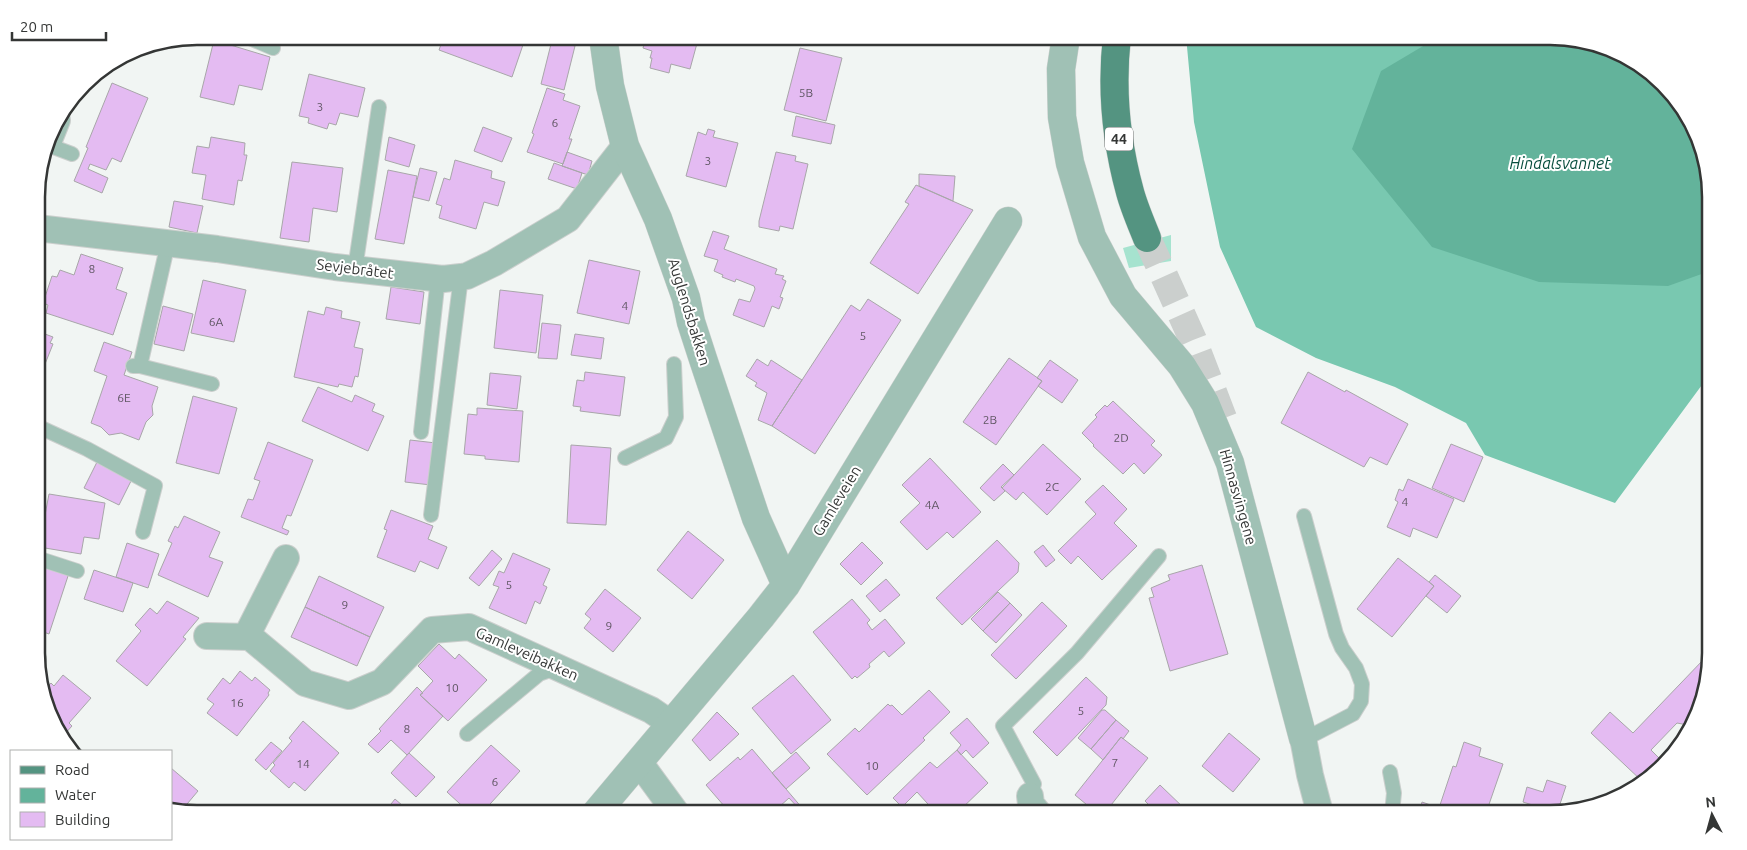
<svg xmlns="http://www.w3.org/2000/svg" width="1747" height="850" viewBox="0 0 1747 850" font-family="Ubuntu,sans-serif">
	<style>
		.green { fill: #a6e3cf }
		.forest { fill: #79c8b0 }
		.water { fill: #63b39b }
		.building { fill: #e4bbf2; stroke: #a8a6a9 }
		.lines { fill: none; stroke-linecap: round; stroke-linejoin: round }
		.primary-tunnel { stroke: #cbcfcd; stroke-width: 28; stroke-dasharray: 28 14; stroke-linecap: butt }
		.service-casing { stroke: #cbcfcd; stroke-width: 16 }
		.minor-casing { stroke: #cbcfcd; stroke-width: 28 }
		.tertiary-casing { stroke: #cbcfcd; stroke-width: 29 }
		.primary-casing { stroke: #cbcfcd; stroke-width: 29 }
		.service { stroke: #a0c1b5; stroke-width: 14 }
		.minor { stroke: #a0c1b5; stroke-width: 26 }
		.tertiary { stroke: #a0c1b5; stroke-width: 28 }
		.primary { stroke: #549481; stroke-width: 28 }
		.labels { text-anchor: middle; stroke-width: 4; stroke-linejoin: round; paint-order: stroke }
		.number-label { font-size: 12px; fill: #605764 }
		.shield { fill: #fff; stroke: #717272; stroke-width: 1 }
		.shield-label { font-size: 14px; font-weight: bold; fill: #343635 }
		.street-label { font-size: 15px; fill: #343635; stroke: #fff }
		.water-label { font-size: 16px; font-style: italic; fill: #084e3e; stroke: #fff }
		.rim { fill: none; stroke: #343635; stroke-width: 2.5 }
	</style>
	<rect width="100%" height="100%" fill="#f1f5f3"/>
	<!-- green -->
	<path class="green" d="M1171,235v26l-42,7 -6,-20z"/>
	<!-- forest -->
	<path class="forest" d="M1186,36h364l71,17 57,46 31,77 1,198 -95,129 -130,-48 -19,-32 -71,-36 -79,-29 -60,-31 -36,-80 -26,-125z"/>
	<!-- water -->
	<path class="water" d="M1440,36h110l71,17 57,46 31,77 1,95 -42,15 -129,-4 -107,-35 -80,-98 29,-78z"/>
	<!-- building -->
	<path class="building" d="M381,36h25l-3,8z
		M444,36h82l-14,41 -73,-27z
		M646,36h53l-9,33 -19,-5 -2,9 -19,-5 2,-10h-2l2,-7 -9,-3z
		M214,40l56,17 -8,33 -23,-5 -5,20 -34,-8z
		M552,40l23,6 -11,44 -23,-6z
		M800,48l42,10 -16,63 -42,-11z
		M309,74l56,14 -7,29 -18,-4 -4,12 -7,-2 -2,6 -19,-6 1,-5 -10,-2z
		M112,83l36,15 -27,64 -9,-4 -6,12 -16,-6 -2,5 20,9 -6,15 -28,-12 14,-33 -2,-1z
		M547,88l18,6 -2,6 17,6 -11,33h3l-9,25 -36,-12 7,-18 -2,-1z
		M796,116l39,9 -4,19 -39,-8z
		M483,127l29,11 -10,24 -28,-11z
		M708,129l7,2 -2,6 25,6 -12,44 -40,-11 12,-44 8,3z
		M211,137l34,6 -1,12h3l-5,26 -4,-1 -4,25 -32,-6 4,-24 -14,-2 5,-27 12,2z
		M389,137l26,8 -6,22 -24,-7z
		M567,152l25,9 -4,14 -26,-9z
		M776,152l20,4 -1,5 13,3 -15,65 -13,-3 -1,5 -20,-4v-6z
		M455,160l37,11 -1,7 14,4 -7,24 -14,-4 -8,27 -37,-11 3,-12 -6,-2 8,-26 6,2z
		M292,162l51,6 -6,44 -24,-4 -4,34 -29,-4z
		M554,163l28,10 -5,16 -29,-10z
		M420,168l17,4 -8,29 -16,-4z
		M388,170l29,6 -13,68 -29,-5z
		M919,174l36,2 -2,25 -34,-15z
		M916,185l57,25 -55,84 -48,-31 39,-59 -4,-2z
		M174,201l29,5 -6,27 -28,-6z
		M713,231l16,5 -5,13 53,20 -2,5 9,2 -2,3 4,2 -6,16 3,1 -4,11 -7,-3 -8,21 -31,-12 6,-16 11,3 5,-13 -1,-3 -18,-7 -1,3 -13,-5 1,-2 -9,-4 4,-11 -14,-4z
		M81,254l42,14 -7,21 11,4 -14,42 -67,-22 2,-8 -5,-2 9,-27 5,1 3,-7 14,5z
		M589,260l51,11 -11,53 -52,-11z
		M37,278l6,2 -6,18z
		M203,280l43,10 -12,52 -43,-9z
		M391,287l33,5 -4,32 -34,-5z
		M500,290l43,5 -7,58 -42,-5z
		M868,299l33,21 -86,134 -43,-28 79,-121 9,6z
		M163,306l30,8 -9,37 -30,-7z
		M326,307l16,4 -1,7 19,4 -6,25 9,2 -5,28 -3,-1 -3,11 -13,-3 -1,3 -44,-10 14,-66 16,4z
		M542,323l19,2 -4,34 -19,-1z
		M37,331l16,6 -3,6 3,1 -16,40z
		M575,334l29,4 -3,21 -30,-4z
		M104,342l28,10 -8,23 34,12 -6,19 1,9 -7,7 -7,18 -18,-7 -12,2 -8,-8 -10,-4 16,-47 -13,-5z
		M1009,358l33,23 -46,64 -33,-23z
		M757,359l11,7 3,-6 31,20 -30,46 -14,-6 9,-27 -12,-7 2,-3 -11,-7z
		M1050,360l28,20 -16,23 -24,-17 4,-5 -5,-3z
		M585,372l40,5 -5,39 -40,-5 1,-4 -8,-1 4,-26 7,1z
		M1308,372l37,20 1,-2 62,34 -21,41 -17,-8 -6,10 -83,-44z
		M490,373l31,3 -4,33 -30,-4z
		M318,387l34,15 3,-7 20,9 -3,7 12,5 -16,35 -66,-30z
		M193,396l44,12 -18,66 -43,-11z
		M1113,401l42,40 -4,4 11,10 -18,19 -10,-11 -11,11 -30,-28 1,-1 -12,-12 15,-16 -2,-2 10,-10 2,2z
		M477,408l46,3 -4,51 -34,-3v-3l-21,-2 4,-40 9,1z
		M410,440l26,3 -5,42 -26,-3z
		M268,442l45,18 -22,56 -4,-1 -5,13 7,3 -2,4 -46,-18 7,-18 5,1 7,-19 -6,-2z
		M1043,444l38,35 -34,36 -24,-23 -7,8 -14,-12z
		M1451,444l32,13 -19,45 -32,-14z
		M571,445l40,3 -5,77 -39,-2z
		M930,458l51,54 -28,26 -6,-6 -20,18 -27,-28 20,-19 -18,-18z
		M97,462l35,17 -13,26 -35,-17z
		M1003,464l11,11 -13,12 4,4 -11,10 -14,-13z
		M1408,479l46,20 -17,39 -24,-10 -3,9 -23,-10 11,-25 -3,-2 4,-11 4,2z
		M1103,485l24,24 -13,14 23,23 -35,34 -24,-24 -7,8 -13,-13 38,-37 -11,-12z
		M49,494l56,9 -6,36 -15,-2 -3,17 -42,-7z
		M391,510l42,16 -5,13 19,8 -9,22 -18,-8 -5,11 -38,-15 10,-27 -3,-1z
		M184,516l36,16 -11,25 14,5 -15,35 -50,-22 14,-32 -4,-2 7,-15 3,2z
		M688,531l36,29 -32,39 -35,-29z
		M997,540l22,23 -1,9 -56,53 -26,-27z
		M862,542l21,21 -22,22 -21,-21z
		M127,543l32,11 -11,34 -32,-11z
		M1043,545l12,15 -9,7 -12,-15z
		M492,550l10,9 -23,27 -10,-8z
		M513,553l37,16 -7,16 4,2 -7,17 -5,-3 -9,23 -37,-16 10,-21 -6,-2 6,-14 5,2z
		M1398,558l36,28 -42,51 -35,-28z
		M37,563l32,10 -20,61 -11,-4z
		M1202,565l26,89 -58,17 -21,-73 5,-1 -3,-9 19,-8 -2,-5z
		M94,570l39,13 -10,29 -39,-13z
		M1435,575l26,21 -14,17 -21,-17 8,-10 -5,-4z
		M319,576l65,31 -14,30 -65,-30z
		M886,579l14,16 -20,17 -14,-16z
		M605,589l36,29 -28,34 -29,-24 7,-9 -6,-5z
		M998,592l12,11 -27,28 -12,-12z
		M852,599l18,21 -3,3 5,7 13,-11 20,24 -16,14 -5,-6 -15,13 1,3 -13,11 -2,-2 -3,3 -39,-47z
		M167,601l32,17 -16,19 3,2 -39,47 -31,-25 25,-30 -6,-6 15,-17 7,6z
		M1042,602l25,24 -51,53 -25,-24z
		M1010,603l12,12 -26,28 -13,-12z
		M305,607l65,30 -13,29 -66,-29z
		M439,644l16,15 4,-5 28,26 -39,41 -28,-26 13,-14 -15,-15z
		M1704,659l5,4 -15,61 -1,2 -16,-3 -26,27 11,11 -19,21 -52,-49 19,-21 23,21z
		M240,671l12,10 3,-4 15,13 -2,3 1,2 -32,41 -30,-23 7,-9 -7,-5 16,-21 7,6z
		M63,675l28,23 -22,25 3,3 -9,10 -19,-46 7,-7 3,3z
		M793,675l38,45 -40,34 -39,-46z
		M1086,677l21,20 -1,8 -49,51 -24,-24z
		M417,687l6,6 -3,2 23,21 -36,39 -16,-15 -13,13 -10,-9 13,-13 -2,-2z
		M929,690l21,22 -27,26 2,2 -58,55 -40,-41 28,-26 4,4 29,-28 2,2 2,-1 10,10z
		M1102,710h3l11,10 -25,29 -13,-11z
		M717,712l22,22 -29,27 -18,-21z
		M967,718l22,25 -16,15 -7,-8 -5,5 -4,-5 4,-5 -11,-12z
		M1116,720l13,11 -6,8 -2,-2 -18,23 -12,-11z
		M303,721l36,32 -34,38 -11,-9 -5,6 -19,-17 5,-6 -2,-2 19,-22 -3,-3z
		M1229,733l31,26 -27,33 -31,-26z
		M1121,737l27,21 -44,56h-6l-23,-19z
		M271,742l11,9 -16,19 -11,-10z
		M1464,742l17,6 -2,8 24,8 -17,49h-67l3,-11 17,6 14,-42 3,1z
		M491,745l29,26 -39,43h-10l-24,-22z
		M752,749l51,60 -2,2 -12,-13 -10,9 6,7h-68l8,-7 -19,-22 32,-28 2,3z
		M957,750l31,33 -32,31h-19l-20,-22 -15,15 -9,-9 37,-36 7,6z
		M796,752l14,16 -24,21 -14,-16z
		M409,753l26,24 -19,20 -25,-24z
		M171,768l27,23 -16,19 -11,-2z
		M1547,780l19,6 -9,27 -19,-4 1,-2 -16,-5 4,-15 16,5z
		M1160,785l27,26 -2,3h-27l-13,-13z
		M395,799l16,14 3,-3 5,4h-36z"/>
	<g class="lines">
		<!-- primary-tunnel -->
		<path class="primary-tunnel" d="M1147,238l46,102 33,86"/>
		<defs>
			<path id="service" d="M245,36l28,12
				M48,145l24,9
				M355,269l24,-162
				M133,366h7l72,18
				M140,366l28,-123
				M37,426l50,23 68,37 -12,46
				M421,432l17,-154
				M625,458l41,-20 10,-21 -2,-53
				M431,515l30,-238
				M1304,516l32,118 6,14 14,20 6,16 -1,17 -8,13 -48,25
				M37,558l40,13
				M38,659h1
				M467,734l72,-60 17,-6
				M1390,772l4,21 -2,20
				M1030,796l4,-12 -31,-58 74,-73 82,-97"/>
			<path id="minor" d="M49,140l8,-20
				M37,228l180,21 118,18 108,12 18,-2 6,-1 27,-13 74,-44 57,-73
				M207,636l43,1 55,46 44,13 33,-14 50,-52 37,-3 182,83 19,13
				M246,637l40,-79
				M1303,738l7,37 10,38
				M639,762l38,52
				M1030,796l1,8 8,10"/>
			<path id="tertiary" d="M603,36l7,50 15,60 33,73 28,79 5,24 12,37 53,159 30,67
				M1066,36l-5,33 1,48 8,46 22,74 31,59 59,70 23,37 25,60 73,275
				M595,814l166,-197 25,-32 222,-364"/>
			<path id="primary" d="M1117,36c-6,52 -1,105 13,156 4,15 11,31 17,46"/>
		</defs>
		<!-- service casing -->
		<use href="#service" class="service-casing"/>
		<!-- minor casing -->
		<use href="#minor" class="minor-casing"/>
		<!-- tertiary casing -->
		<use href="#tertiary" class="tertiary-casing"/>
		<!-- primary casing -->
		<use href="#primary" class="primary-casing"/>
		<!-- service -->
		<use href="#service" class="service"/>
		<!-- minor -->
		<use href="#minor" class="minor"/>
		<!-- tertiary -->
		<use href="#tertiary" class="tertiary"/>
		<!-- primary -->
		<use href="#primary" class="primary"/>
	</g>
	<g class="labels">
		<!-- number labels -->
		<g class="number-label">
			<text x="806" y="97">5B</text>
			<text x="320" y="111">3</text>
			<text x="555" y="127">6</text>
			<text x="708" y="165">3</text>
			<text x="92" y="273">8</text>
			<text x="625" y="310">4</text>
			<text x="216" y="326">6A</text>
			<text x="863" y="340">5</text>
			<text x="124" y="402">6E</text>
			<text x="990" y="424">2B</text>
			<text x="1121" y="442">2D</text>
			<text x="1052" y="491">2C</text>
			<text x="1405" y="506">4</text>
			<text x="932" y="509">4A</text>
			<text x="509" y="589">5</text>
			<text x="345" y="609">9</text>
			<text x="609" y="630">9</text>
			<text x="452" y="692">10</text>
			<text x="237" y="707">16</text>
			<text x="1081" y="715">5</text>
			<text x="407" y="733">8</text>
			<text x="1115" y="767">7</text>
			<text x="303" y="768">14</text>
			<text x="872" y="770">10</text>
			<text x="495" y="786">6</text>
		</g>
		<!-- shield labels -->
		<rect class="shield" x="1105" y="127.5" width="28" height="23" rx="4"/>
		<g class="shield-label">
			<text x="1119" y="144">44</text>
		</g>
		<!-- street labels -->
		<g class="street-label">
			<text transform="translate(355 269) rotate(7)" y="5">Sevjebråtet</text>
			<text transform="translate(689 312) rotate(73)" y="5">Auglendsbakken</text>
			<text transform="translate(1238 497) rotate(74)" y="5">Hinnasvingene</text>
			<text transform="translate(837 501) rotate(-59)" y="5">Gamleveien</text>
			<text transform="translate(527 654) rotate(24)" y="5">Gamleveibakken</text>
		</g>
		<!-- water labels -->
		<g class="water-label">
			<text x="1560" y="169">Hindalsvannet</text>
		</g>
	</g>
	<!-- crop -->
	<path d="M0 0H1747V850H0ZM197 45H1550A152 152 0 0 1 1702 197V653A152 152 0 0 1 1550 805H197A152 152 0 0 1 45 653V197A152 152 0 0 1 197 45Z" fill="#fff" fill-rule="evenodd"/>
	<path class="rim" d="M197 45H1550A152 152 0 0 1 1702 197V653A152 152 0 0 1 1550 805H197A152 152 0 0 1 45 653V197A152 152 0 0 1 197 45Z"/>
	<!-- legend -->
	<rect x="10" y="750" width="162" height="90" fill="#ffffff" stroke="#aeafae"/>
	<rect x="20" y="766" width="25" height="8" fill="#549481" stroke="#aeafae"/>
	<text x="55" y="775" font-size="15" fill="#343635">Road</text>
	<rect x="20" y="788" width="25" height="15" fill="#63b39b" stroke="#aeafae"/>
	<text x="55" y="800" font-size="15" fill="#343635">Water</text>
	<rect x="20" y="812" width="25" height="15" fill="#e4bbf2" stroke="#aeafae"/>
	<text x="55" y="825" font-size="15" fill="#343635">Building</text>
	<!-- north arrow -->
	<g transform="translate(1712 815) rotate(354)" stroke="#ffffff" stroke-width="4" paint-order="stroke">
	<path d="M0-4L9 19L0 12L-9 19Z" fill="#343635"/>
	<text y="-8" font-size="14" font-weight="bold" text-anchor="middle" fill="#343635">N</text>
	</g>
	<!-- scale -->
	<path d="M12 32v8h94v-8" fill="none" stroke="#343635" stroke-width="2.5"/>
	<text x="20" y="32" font-size="15" fill="#343635" stroke="#ffffff" stroke-width="4" paint-order="stroke">20 m</text>
</svg>
